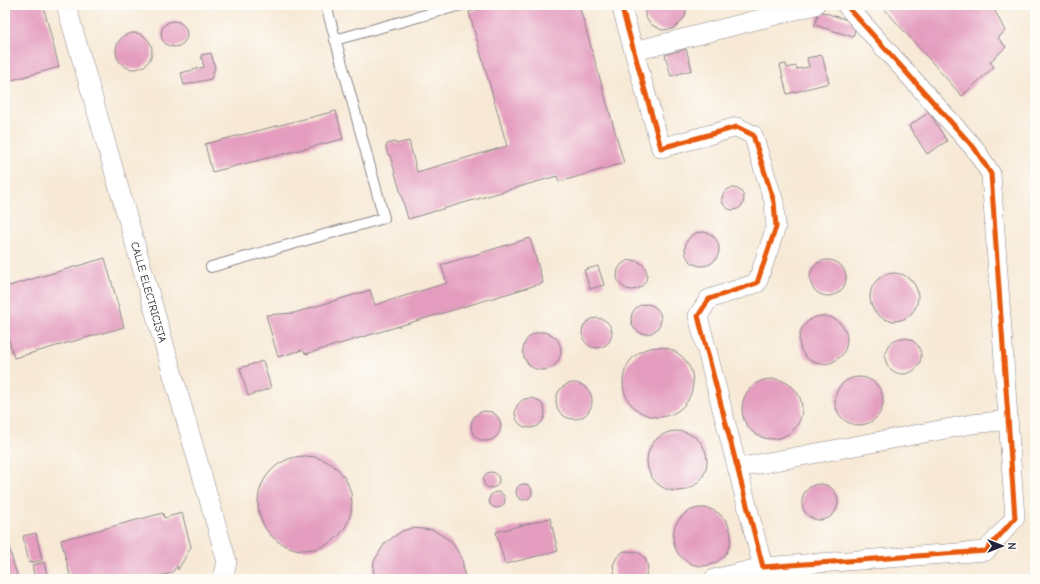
<svg xmlns="http://www.w3.org/2000/svg" width="1040" height="584" viewBox="0 0 1040 584" font-family="'Comic Neue',sans-serif">
	<style>
		.building { fill: #e49dbf }
		.lines { fill: none; stroke-linecap: round; stroke-linejoin: round }
		.service-casing { stroke: #8c8688; stroke-width: 12 }
		.minor-casing { stroke: #8c8688; stroke-width: 20 }
		.service { stroke: #fff; stroke-width: 10 }
		.minor { stroke: #fff; stroke-width: 19 }
		.cycleway-casing { stroke: #fdfcf7; stroke-width: 8 }
		.cycleway { stroke: #e8590c; stroke-width: 5 }
		.labels { text-anchor: middle; stroke-width: 3; stroke-linejoin: round; paint-order: stroke }
		.street-label { font-size: 11px; fill: #22223b; stroke: #fdfcf7 }
	</style>
	<rect width="100%" height="100%" fill="#fdfcf7"/>
	<filter id="ink" filterUnits="userSpaceOnUse"><feTurbulence type="fractalNoise" baseFrequency=".025" numOctaves="2"/><feDisplacementMap in="SourceGraphic" scale="8" xChannelSelector="R" yChannelSelector="G"/><feConvolveMatrix kernelMatrix="1 2 1 2 8 2 1 2 1" color-interpolation-filters="sRGB"/></filter>
	<filter id="wash" filterUnits="userSpaceOnUse"><feTurbulence type="fractalNoise" baseFrequency=".012" numOctaves="4" result="noise"/><feDisplacementMap in="SourceGraphic" scale="16" xChannelSelector="R" yChannelSelector="G"/><feGaussianBlur stdDeviation="0.9" result="paint"/><feColorMatrix in="noise" values="0 0 0 0 0 0 0 0 0 0 0 0 0 0 0 0 0 1.4 0 .05"/><feComposite in="paint" operator="in"/></filter>
	<g filter="url(#wash)">
		<rect width="100%" height="100%" fill="#f7e9d6"/>
		<g id="blocks">
			<!-- building -->
			<path class="building" d="M5,5h38l16,62 -54,15z
				M495,5h84l45,158 -65,19 -2,-6 -149,43 -18,-64h-2l-2,-7 1,-4 8,-2 1,2 13,-3 8,31 90,-26 -38,-134z
				M645,5h41v8l-2,5 -7,8 -5,3 -10,1 -10,-5 -4,-4 -3,-5z
				M881,5h111l13,26 -7,7 8,9 -16,15 4,5 -32,29z
				M819,11l38,12 -4,14 -38,-12z
				M161 34a13 13 0 1 1 26 0a13 13 0 1 1-26 0Z
				M116 51a18 18 0 1 1 36 0a18 18 0 1 1-36 0Z
				M686,49l6,21 -21,6 -6,-21z
				M211,53l4,15 -4,11 -27,6 -3,-12 23,-6 -3,-12z
				M822,55l7,28 -42,11 -7,-29 6,-1 1,4 9,-2 1,3 12,-2 -2,-9z
				M336,111l7,28 -131,33 -7,-28z
				M929,112l18,29 -20,13 -18,-28z
				M722 199a11 11 0 1 1 22 0a11 11 0 1 1-22 0Z
				M685 249a17 17 0 1 1 34 0a17 17 0 1 1-34 0Z
				M530,238l13,45 -237,71 -4,-4 -24,7 -12,-42 28,-2 76,-23 5,15 72,-22 -6,-18z
				M105,258l19,69 -110,31 -9,-31v-40z
				M810 278a18 18 0 1 1 36 0a18 18 0 1 1-36 0Z
				M617 275a15 15 0 1 1 30 0a15 15 0 1 1-30 0Z
				M598,266l6,19 -14,4 -6,-19z
				M870 297a24 24 0 1 1 48 0a24 24 0 1 1-48 0Z
				M631 319a15 15 0 1 1 30 0a15 15 0 1 1-30 0Z
				M799 340a24 24 0 1 1 48 0a24 24 0 1 1-48 0Z
				M582 333a15 15 0 1 1 30 0a15 15 0 1 1-30 0Z
				M523 351a19 19 0 1 1 38 0a19 19 0 1 1-38 0Z
				M885 356a18 18 0 1 1 36 0a18 18 0 1 1-36 0Z
				M623 382a35 35 0 1 1 70 0a35 35 0 1 1-70 0Z
				M263,361l8,27 -23,8 -8,-28z
				M835 401a24 24 0 1 1 48 0a24 24 0 1 1-48 0Z
				M742 409a30 30 0 1 1 60 0a30 30 0 1 1-60 0Z
				M556 401a18 18 0 1 1 36 0a18 18 0 1 1-36 0Z
				M515 413a15 15 0 1 1 30 0a15 15 0 1 1-30 0Z
				M471 426a15 15 0 1 1 30 0a15 15 0 1 1-30 0Z
				M647 461a30 30 0 1 1 60 0a30 30 0 1 1-60 0Z
				M258 503a47 47 0 1 1 94 0a47 47 0 1 1-94 0Z
				M483 480a8 8 0 1 1 16 0a8 8 0 1 1-16 0Z
				M802 502a18 18 0 1 1 36 0a18 18 0 1 1-36 0Z
				M516 492a8 8 0 1 1 16 0a8 8 0 1 1-16 0Z
				M489 500a8 8 0 1 1 16 0a8 8 0 1 1-16 0Z
				M673 537a29 29 0 1 1 58 0a29 29 0 1 1-58 0Z
				M163,513l1,5 18,-5 9,34 -13,23 -1,-4 -5,7 -22,6h-79l-10,-39z
				M550,518l8,33 -53,13 -9,-32z
				M412,528l21,2 18,11 11,17 3,21h-92l1,-18 11,-18 17,-12z
				M5,533l13,46h-13z
				M36,533l6,27 -13,3 -6,-27z
				M624,551l14,1 7,6 3,9 -3,12h-29l-3,-14 4,-8z
				M44,562l4,17h-13l-3,-14z"/>
		</g>
	</g>
	<g filter="url(#ink)">
		<use href="#blocks" fill-opacity="0" stroke="#8c8688" stroke-width="1"/>
		<g class="lines">
			<defs>
				<path id="service" d="M335,40l126,-35
					M211,267l173,-49 -58,-213"/>
				<path id="minor" d="M66,5l161,557 -4,17
					M621,5l40,143 76,-21 16,8 21,67 2,25 -19,56 -48,16 -11,17 65,251 223,-16 29,-33 -24,-344 -16,-25 -129,-144
					M635,51l180,-46
					M737,468l235,-44 36,-4
					M714,579l49,-12"/>
			</defs>
			<!-- service casing -->
			<use href="#service" class="service-casing"/>
			<!-- minor casing -->
			<use href="#minor" class="minor-casing"/>
			<!-- service -->
			<use href="#service" class="service"/>
			<!-- minor -->
			<use href="#minor" class="minor"/>
			<defs>
				<path id="cycleway" d="M621,5l40,143 76,-21 16,8 21,67 2,25 -19,56 -48,16 -11,17 65,251 223,-16 29,-33 -24,-344 -16,-25 -129,-144"/>
			</defs>
			<!-- cycleway casing -->
			<use href="#cycleway" class="cycleway-casing"/>
			<!-- cycleway -->
			<use href="#cycleway" class="cycleway"/>
		</g>
	</g>
	<g class="labels">
		<!-- street labels -->
		<g class="street-label">
			<text transform="translate(149 292) rotate(74)" y="4">CALLE ELECTRICISTA</text>
		</g>
	</g>
	<!-- margin -->
	<rect width="1040" height="584" fill="none" stroke="#fdfcf7" stroke-width="20"/>
	<!-- north arrow -->
	<g transform="translate(1002 546) rotate(90)" stroke="#fdfcf7" stroke-width="3" paint-order="stroke">
	<path d="M0-3L7 15L0 10L-7 15Z" fill="#22223b"/>
	<text y="-6" font-size="11" font-weight="bold" text-anchor="middle" fill="#22223b">N</text>
	</g>
</svg>
